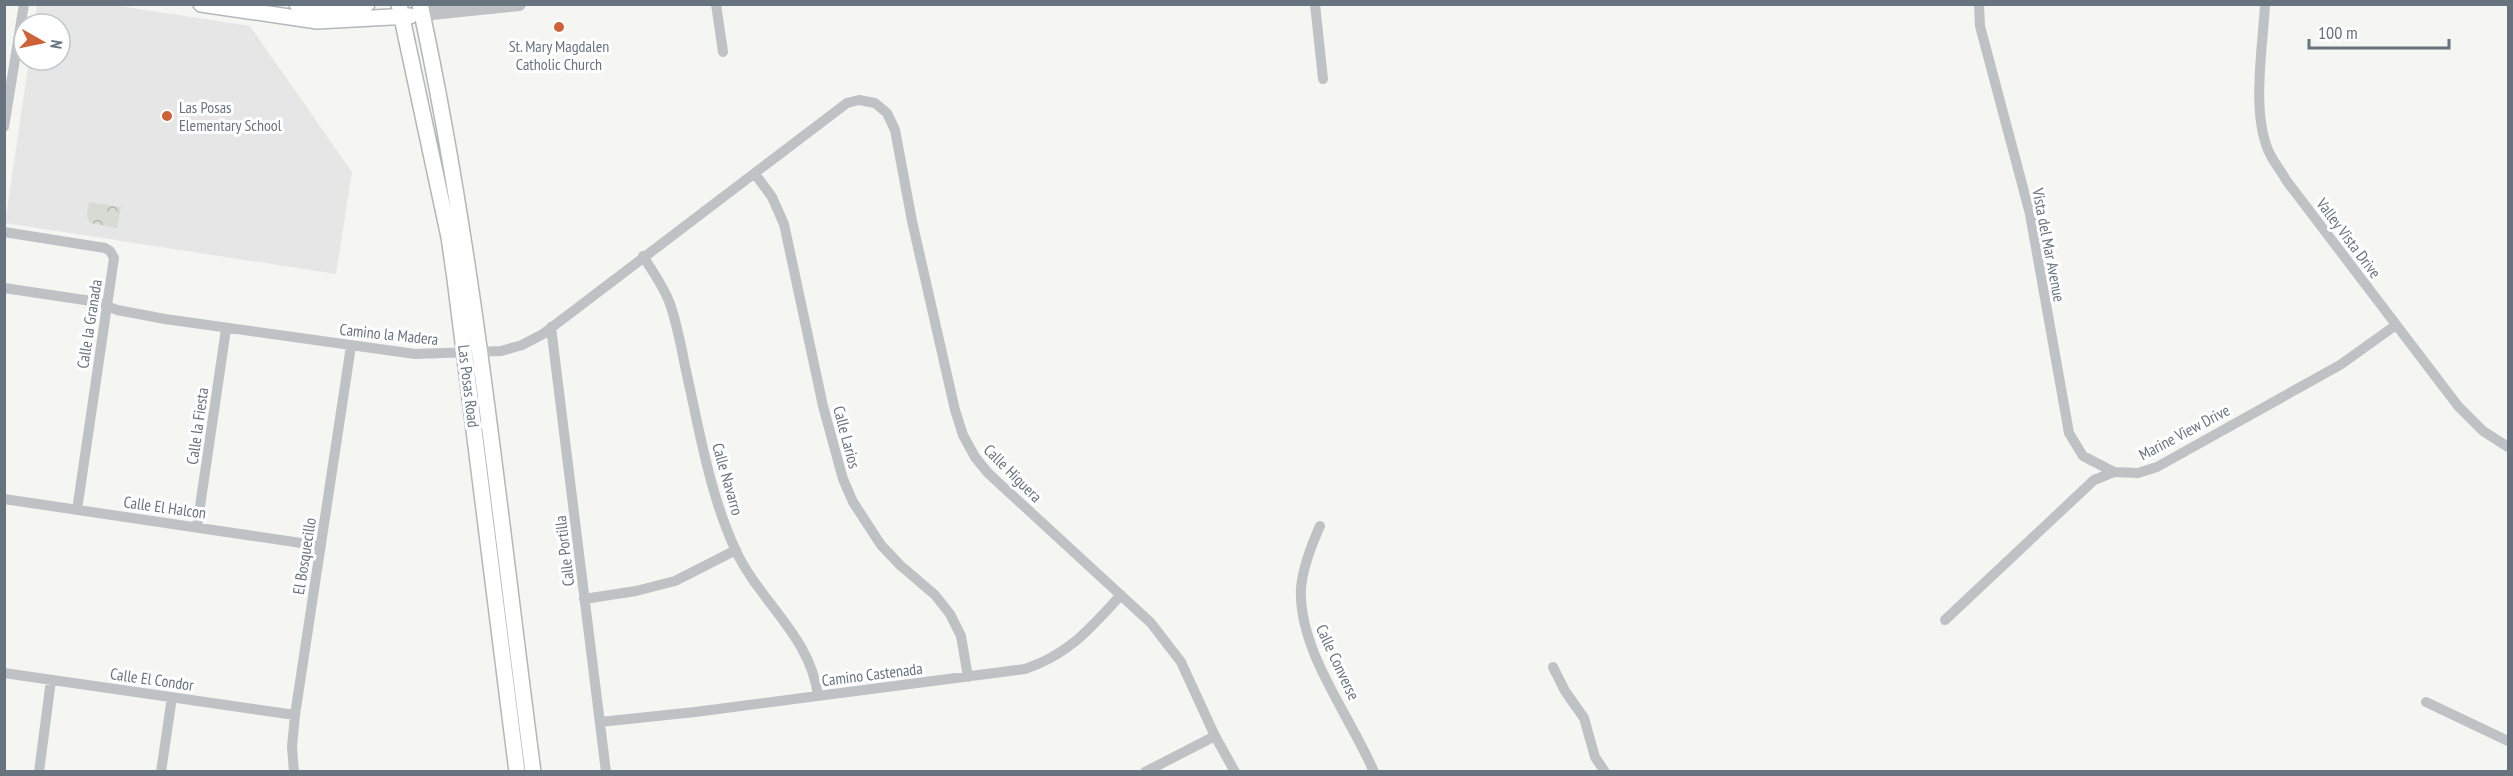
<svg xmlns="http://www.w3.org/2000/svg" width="2513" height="776" viewBox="0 0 2513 776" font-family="'PT Sans Narrow',sans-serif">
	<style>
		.built { fill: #e5e6e5 }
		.park { fill: url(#park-crowns) }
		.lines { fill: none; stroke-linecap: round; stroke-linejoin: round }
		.secondary-casing { stroke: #b3b7bb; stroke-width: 18 }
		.minor { stroke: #bec2c5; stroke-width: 10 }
		.tertiary { stroke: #bec2c5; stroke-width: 14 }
		.secondary { stroke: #fff; stroke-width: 15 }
		.poi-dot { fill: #cf6137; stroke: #fff; stroke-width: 2 }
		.labels { text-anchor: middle; stroke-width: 6; stroke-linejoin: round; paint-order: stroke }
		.poi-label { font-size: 16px; fill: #67747f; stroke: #fff }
		.street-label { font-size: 16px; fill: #67747f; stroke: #fff }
	</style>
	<defs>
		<pattern id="park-crowns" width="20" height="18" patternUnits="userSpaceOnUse" patternTransform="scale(1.5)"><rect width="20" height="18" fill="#d6dbd3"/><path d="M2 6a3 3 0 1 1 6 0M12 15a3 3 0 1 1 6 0" fill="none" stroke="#b1b6b0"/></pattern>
	</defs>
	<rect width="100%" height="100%" fill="#f5f5f2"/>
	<!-- built -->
	<path class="built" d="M37,5h76l137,21 102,146 -16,102 -331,-51 24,-163h31v-36h-26z"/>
	<!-- park -->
	<path class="park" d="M89,202l32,5 -4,21 -27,-5 -3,-7z"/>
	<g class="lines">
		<defs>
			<path id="secondary" d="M201,4l116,17 93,-5
				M297,4l34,3 36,-3
				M399,4l50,233 6,42 62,493
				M420,4c55,254 79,511 113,768"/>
		</defs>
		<!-- secondary casing -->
		<use href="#secondary" class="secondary-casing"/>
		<!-- minor -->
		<path class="minor" d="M716,4l7,48
			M1315,4l8,75
			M1979,4l1,22 50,188 39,219 14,23 31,16
			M2265,4c-2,44 -15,113 6,152 4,8 11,16 15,24l172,226 25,25 25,16
			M4,127l20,-123
			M755,174l17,23 12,27 39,182 20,73 10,23 28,43 19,20 35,30 15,19 11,22 7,41
			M4,232l101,16 5,3 4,7 -37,252
			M643,256c10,16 21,31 27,48 7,20 11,41 15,62 14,62 24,127 51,185 24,51 75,86 82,145
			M4,288l94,14 19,8 48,9 250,35 86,-3 21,-6 21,-11 304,-231 12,-3 16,3 12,10 8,17 17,91 43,189 8,25 12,22 13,16 163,150 30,39 34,74 20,36
			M551,327l55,445
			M4,499l317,47
			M1320,526c-9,20 -17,40 -19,62 -3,63 49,127 73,184
			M197,527l29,-198
			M584,599l52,-8 39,-10 61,-31
			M1945,620l149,-140 20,-8 24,1 19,-6 183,-102 56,-40
			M1553,667l12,24 19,27 11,39 10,15
			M4,673l291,42
			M2426,702l82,39
			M600,722l95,-10 330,-43c45,-15 65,-41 96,-74
			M39,772l12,-92
			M161,772l11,-75
			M294,772l-2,-25 3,-32 56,-369
			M1145,772l70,-36"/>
		<!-- tertiary -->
		<path class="tertiary" d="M422,14l97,-10"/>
		<!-- secondary -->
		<use href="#secondary" class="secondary"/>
	</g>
	<!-- markers -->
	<g class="poi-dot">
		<circle cx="559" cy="27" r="6"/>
		<circle cx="167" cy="116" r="6"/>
	</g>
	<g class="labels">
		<!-- poi labels -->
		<g class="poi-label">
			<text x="559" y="52">St. Mary Magdalen<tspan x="559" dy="18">Catholic Church</tspan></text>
			<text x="179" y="113" text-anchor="start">Las Posas<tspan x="179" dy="18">Elementary School</tspan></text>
		</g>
		<!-- street labels -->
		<g class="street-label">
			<text transform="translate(2349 238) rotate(53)" y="6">Valley Vista Drive</text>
			<text transform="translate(2049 245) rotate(79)" y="6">Vista del Mar Avenue</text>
			<text transform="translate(89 324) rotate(-81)" y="6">Calle la Granada</text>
			<text transform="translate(389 334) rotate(6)" y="6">Camino la Madera</text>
			<text transform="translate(469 386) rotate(83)" y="6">Las Posas Road</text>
			<text transform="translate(197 426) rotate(-82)" y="6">Calle la Fiesta</text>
			<text transform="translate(2184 432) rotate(-28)" y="6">Marine View Drive</text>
			<text transform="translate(847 437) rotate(75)" y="6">Calle Larios</text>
			<text transform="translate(1013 473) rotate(45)" y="6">Calle Higuera</text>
			<text transform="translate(728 479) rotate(74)" y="6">Calle Navarro</text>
			<text transform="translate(165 507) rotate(8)" y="6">Calle El Halcon</text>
			<text transform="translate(564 551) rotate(-97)" y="6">Calle Portilla</text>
			<text transform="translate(304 556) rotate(-81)" y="6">El Bosquecillo</text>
			<text transform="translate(1338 662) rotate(65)" y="6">Calle Converse</text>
			<text transform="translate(872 674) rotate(-7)" y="6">Camino Castenada</text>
			<text transform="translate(152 679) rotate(8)" y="6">Calle El Condor</text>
		</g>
	</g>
	<!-- border -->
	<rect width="2513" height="776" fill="none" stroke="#67747f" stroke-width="12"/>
	<!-- north arrow -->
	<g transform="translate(42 42) rotate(99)"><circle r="28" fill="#ffffff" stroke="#c2c7cc" stroke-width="1.5"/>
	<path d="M0-4.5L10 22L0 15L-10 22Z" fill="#cf6137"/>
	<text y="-9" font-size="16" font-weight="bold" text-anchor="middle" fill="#67747f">N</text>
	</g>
	<!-- scale -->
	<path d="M2309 39v9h140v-9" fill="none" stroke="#67747f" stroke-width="3"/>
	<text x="2318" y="39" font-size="18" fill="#67747f" stroke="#ffffff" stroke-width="4.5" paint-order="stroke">100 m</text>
</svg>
